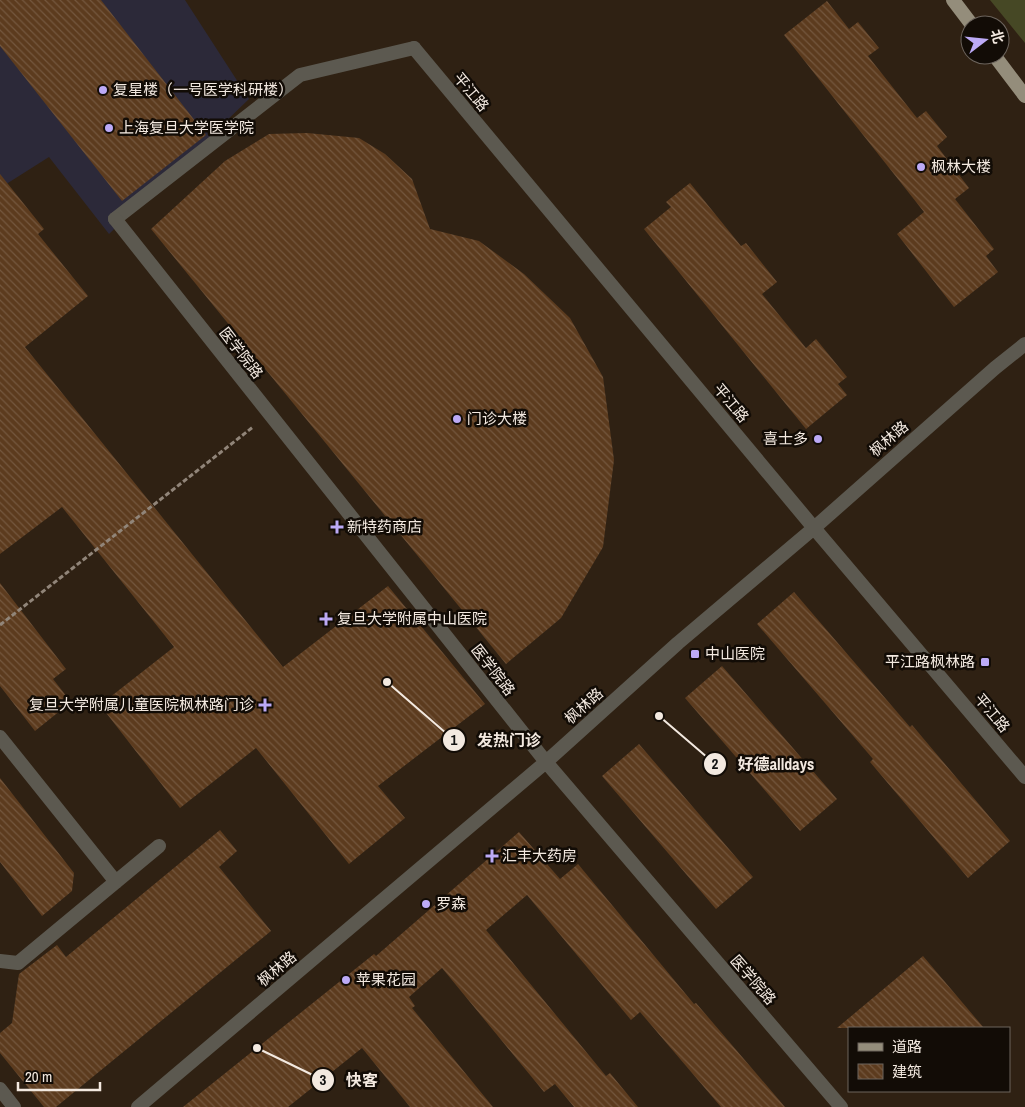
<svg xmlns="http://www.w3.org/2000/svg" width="1025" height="1107" viewBox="0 0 1025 1107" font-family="'Archivo Narrow','Noto Sans SC',sans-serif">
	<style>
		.education { fill: #2c2939 }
		.grass { fill: #464825 }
		.building { fill: url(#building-back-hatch) }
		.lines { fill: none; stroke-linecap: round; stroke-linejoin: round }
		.path { stroke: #918579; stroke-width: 3; stroke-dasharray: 5 2.5; stroke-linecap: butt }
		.service { stroke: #5c5950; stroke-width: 14 }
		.minor { stroke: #5c5950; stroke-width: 14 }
		.primary { stroke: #948d7b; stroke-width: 14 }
		.poi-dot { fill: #bcaaf6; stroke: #120c06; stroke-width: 2 }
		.labels { text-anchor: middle; stroke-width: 5; stroke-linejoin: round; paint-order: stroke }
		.poi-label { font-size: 15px; fill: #f3e9e0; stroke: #120c06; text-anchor: start }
		.street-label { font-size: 15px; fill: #f3e9e0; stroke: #120c06 }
		.leader { fill: none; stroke: #f3e9e0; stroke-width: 2 }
		.callout-dot { fill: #f3e9e0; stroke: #120c06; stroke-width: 2 }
		.mark-label { font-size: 15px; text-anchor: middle; font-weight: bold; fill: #111 }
		.callout-label { font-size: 16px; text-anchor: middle; font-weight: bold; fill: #f3e9e0; stroke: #120c06; stroke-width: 5; stroke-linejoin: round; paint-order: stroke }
	</style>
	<defs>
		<pattern id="building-back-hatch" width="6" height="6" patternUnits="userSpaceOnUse" patternTransform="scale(1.25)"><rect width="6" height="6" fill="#5c3b1e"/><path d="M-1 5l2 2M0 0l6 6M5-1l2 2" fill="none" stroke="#74573e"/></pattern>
	</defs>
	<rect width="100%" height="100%" fill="#2f2113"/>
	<!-- education -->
	<path class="education" d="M0,0h185l64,99 -140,135 -60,-77 -49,31z"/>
	<!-- grass -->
	<path class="grass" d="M990,0h35v43z"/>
	<!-- building -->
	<path class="building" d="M0,0h101l105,135 -84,66 -122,-155z
		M827,1l22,28 9,-7 21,26 -11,8 49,62 9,-7 21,26 -10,9 32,42 -14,11 39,50 -8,7 12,16 -44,35 -57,-73 27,-22 -140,-177z
		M307,133l52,5 26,16 27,25 18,50 49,12 45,33 46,44 33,59 11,83 -11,87 -42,71 -55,46 -355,-435 74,-68 44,-27z
		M0,174l44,55 -6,5 50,62 -63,51 258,320 105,-81 97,118 -107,82 27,32 -56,46 -93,-116 -76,60 -80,-103 74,-58 -112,-140 -62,47z
		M690,183l51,63 5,-3 31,39 -15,12 44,54 10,-9 31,38 -9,7 9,11 -41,34 -162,-200 27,-22 -5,-5z
		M0,583l66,86 -13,10 18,23 -36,29 -35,-45z
		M794,592l116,135 2,-2 98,116 -42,37 -98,-116 3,-3 -116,-135z
		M722,666l115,133 -37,32 -115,-133z
		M639,744l114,133 -37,32 -114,-133z
		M0,778l74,95 -2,18 -30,25 -42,-54z
		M220,830l17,21 -18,16 52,64 -215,176h-12l-44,-54v-20l12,-10 7,-49 38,-29 9,12z
		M519,832l41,47 18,-15 116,140 2,-1 89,104h-64l-81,-95 -9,8 -104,-125 -41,35 120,146 4,-3 28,34h-64l-19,-23 -11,8 -102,-124 -33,29 6,9 -3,2 81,99h-83l-48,-59 -74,59h-105l191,-153 2,2z
		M923,956l61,72h-147z"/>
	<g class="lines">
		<!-- path -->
		<path class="path" d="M0,625l253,-198"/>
		<!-- service -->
		<path class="service" d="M115,219l185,-144 114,-27
			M0,737l116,145
			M0,961l18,2 141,-117
			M0,1089l14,18"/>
		<!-- minor -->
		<path class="minor" d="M414,48l400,480 211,249
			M115,219l431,543 295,345
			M138,1107l408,-345 132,-119 136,-115 181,-160 30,-24"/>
		<!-- primary -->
		<path class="primary" d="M953,0l19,25
			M994,55l31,41"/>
	</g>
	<!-- markers -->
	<g class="poi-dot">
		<circle cx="103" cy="90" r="5"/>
		<circle cx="109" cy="128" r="5"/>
		<circle cx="921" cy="167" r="5"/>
		<circle cx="457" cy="419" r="5"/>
		<circle cx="818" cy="439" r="5"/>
		<path d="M334.5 519.5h5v5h5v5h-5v5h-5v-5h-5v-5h5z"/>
		<path d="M323.5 611.5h5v5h5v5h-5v5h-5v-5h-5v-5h5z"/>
		<rect x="690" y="649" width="10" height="10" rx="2.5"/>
		<rect x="980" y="657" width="10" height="10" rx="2.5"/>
		<path d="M262.5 697.5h5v5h5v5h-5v5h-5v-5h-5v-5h5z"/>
		<path d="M489.5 848.5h5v5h5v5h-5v5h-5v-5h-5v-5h5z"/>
		<circle cx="426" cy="904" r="5"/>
		<circle cx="346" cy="980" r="5"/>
	</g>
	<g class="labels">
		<!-- poi labels -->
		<g class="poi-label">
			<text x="113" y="95">复星楼（一号医学科研楼）</text>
			<text x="119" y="133">上海复旦大学医学院</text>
			<text x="931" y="172">枫林大楼</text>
			<text x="467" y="424">门诊大楼</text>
			<text x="808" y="444" text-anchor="end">喜士多</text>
			<text x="347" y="532">新特药商店</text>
			<text x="337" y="624">复旦大学附属中山医院</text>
			<text x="705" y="659">中山医院</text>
			<text x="975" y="667" text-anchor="end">平江路枫林路</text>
			<text x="254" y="710" text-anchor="end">复旦大学附属儿童医院枫林路门诊</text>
			<text x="502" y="861">汇丰大药房</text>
			<text x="436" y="909">罗森</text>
			<text x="356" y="985">苹果花园</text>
		</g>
		<!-- street labels -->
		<g class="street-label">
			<text transform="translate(471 92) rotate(50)" y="5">平江路</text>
			<text transform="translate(241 353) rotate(52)" y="5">医学院路</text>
			<text transform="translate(731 403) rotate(50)" y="5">平江路</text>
			<text transform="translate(889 439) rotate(-41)" y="5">枫林路</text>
			<text transform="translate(493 670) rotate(52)" y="5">医学院路</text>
			<text transform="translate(584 706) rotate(-42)" y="5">枫林路</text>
			<text transform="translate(992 713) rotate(50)" y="5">平江路</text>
			<text transform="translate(277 969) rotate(-40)" y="5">枫林路</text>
			<text transform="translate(753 980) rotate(49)" y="5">医学院路</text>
		</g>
	</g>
	<!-- callouts -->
	<path class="leader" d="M387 682L454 740M659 716L715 764M257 1048L323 1080"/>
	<g class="callout-dot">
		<circle cx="387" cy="682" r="5"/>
		<circle cx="659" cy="716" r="5"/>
		<circle cx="257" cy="1048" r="5"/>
		<circle cx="454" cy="740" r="12"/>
		<circle cx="715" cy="764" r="12"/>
		<circle cx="323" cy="1080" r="12"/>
	</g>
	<g class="mark-label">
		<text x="454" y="745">1</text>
		<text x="715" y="769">2</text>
		<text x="323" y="1085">3</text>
	</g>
	<g class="callout-label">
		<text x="509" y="746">发热门诊</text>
		<text x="776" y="770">好德alldays</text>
		<text x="362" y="1086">快客</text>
	</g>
	<!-- legend -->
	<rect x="848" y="1027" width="162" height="65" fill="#120c06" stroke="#6c645d"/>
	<rect x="858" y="1043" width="25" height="8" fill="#948d7b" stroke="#6c645d"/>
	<text x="892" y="1052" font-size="15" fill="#f3e9e0">道路</text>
	<rect x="858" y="1064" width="25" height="15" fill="url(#building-back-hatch)" stroke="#6c645d"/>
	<text x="892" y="1077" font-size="15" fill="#f3e9e0">建筑</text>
	<!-- north arrow -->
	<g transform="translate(985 40) rotate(74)"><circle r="24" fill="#120c06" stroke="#6c645d"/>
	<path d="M0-4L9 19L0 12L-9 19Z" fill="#bcaaf6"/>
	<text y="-8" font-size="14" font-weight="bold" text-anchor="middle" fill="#f3e9e0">北</text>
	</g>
	<!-- scale -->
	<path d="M18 1082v8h82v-8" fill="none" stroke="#f3e9e0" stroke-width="2.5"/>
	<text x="25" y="1082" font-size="15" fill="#f3e9e0" stroke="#120c06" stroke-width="4" paint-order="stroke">20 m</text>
</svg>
